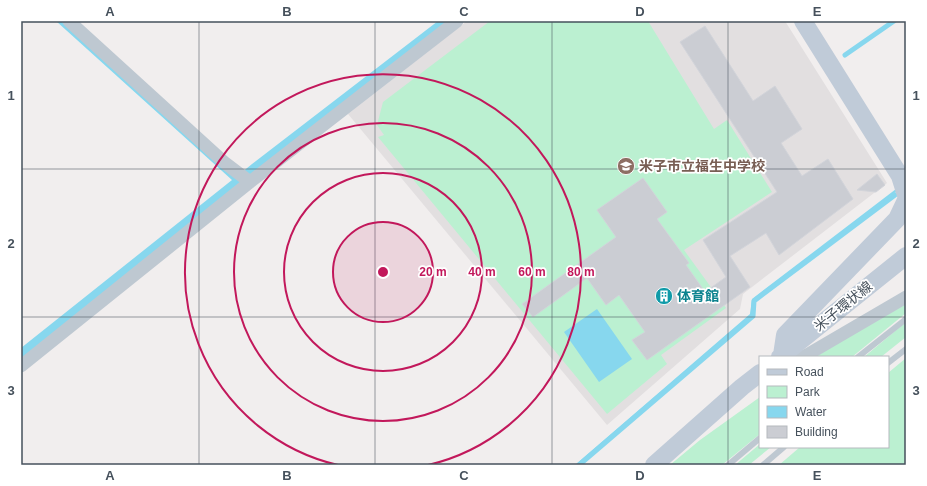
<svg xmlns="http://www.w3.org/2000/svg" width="927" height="486" viewBox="0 0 927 486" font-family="Arial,'Noto Sans JP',sans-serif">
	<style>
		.education { fill: #e2dfe0 }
		.green { fill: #bbf0d1 }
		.water { fill: #87d7ee }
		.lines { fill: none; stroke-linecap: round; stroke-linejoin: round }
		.stream { stroke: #87d7ee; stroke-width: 5 }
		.building { fill: #cbcdd3; stroke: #d2d4da }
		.lane { stroke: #bec8d1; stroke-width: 6 }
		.street { stroke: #bec8d1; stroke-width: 13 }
		.secondary { stroke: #c0cbd8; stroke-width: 18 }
		.grid { fill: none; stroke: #46515c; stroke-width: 1; stroke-opacity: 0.55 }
		.ring { fill: none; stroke: #c2185b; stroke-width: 2 }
		.labels { text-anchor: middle; stroke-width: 3.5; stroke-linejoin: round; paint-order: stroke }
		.education-label { font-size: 14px; font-weight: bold; fill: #785e54; stroke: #fff; text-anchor: start }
		.culture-label { font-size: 14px; font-weight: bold; fill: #0d838f; stroke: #fff; text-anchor: start }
		.street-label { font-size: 14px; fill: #46515c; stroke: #fff }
		.centre { fill: #c2185b; stroke: #fff; stroke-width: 2 }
		.ring-label { font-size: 12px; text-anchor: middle; font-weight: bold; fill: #c2185b; stroke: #fff; stroke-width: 3.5; stroke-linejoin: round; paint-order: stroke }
		.neatline { fill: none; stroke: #46515c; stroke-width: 1.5 }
		.grid-label { font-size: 13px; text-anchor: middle; font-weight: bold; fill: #46515c }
	</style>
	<rect width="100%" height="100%" fill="#f1eeee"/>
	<!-- education -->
	<path class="education" d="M467,21h318l102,162 -144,111 -3,15 -133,116 -259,-311z"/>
	<!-- green -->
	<path class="green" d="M490,21h158l66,108 13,-9 45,72 -88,58 42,58 -65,47 6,9 -60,50 -229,-277 6,-2 -7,-10 6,-23z
		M906,302v11l-54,44h-37z
		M906,322v15l-25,20h-17z
		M906,358v107h-127l21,-18h88v-74z
		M760,397v37l-38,31h-52l30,-25z
		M760,444v3h11l-22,18h-14z"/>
	<!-- water -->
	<path class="water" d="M56,21h5l174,157 17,-14 186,-143h10l-427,338v-11l211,-168z
		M896,189l1,2 -144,109 -1,15 -175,150h-2l175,-151 2,-15z
		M597,309l35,50 -33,23 -35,-50z"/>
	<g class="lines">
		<!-- stream -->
		<path class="stream" d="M845,55l49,-34
			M579,465l174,-149 1,-15 141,-106"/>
	</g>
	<!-- building -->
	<path class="building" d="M705,26l48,75 22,-15 27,43 -21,14 21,33 26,-17 25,40 -74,56 -13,-22 -36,23 20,31 -103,73 -15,-20 13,-8 -26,-37 -13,10 -19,-27 -54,39 -11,-13 94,-67 -19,-27 46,-32 24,34 -10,7 32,44 -3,2 19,27 21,-15 -23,-37 74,-48 -97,-150z
		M877,174l8,11 -9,7 -19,-2z"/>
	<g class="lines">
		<!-- lane -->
		<path class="lane" d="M858,357l48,-38
			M888,363l18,-14
			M728,465l32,-27
			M763,465l21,-18"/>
		<!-- street -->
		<path class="street" d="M69,21l156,142 25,19
			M782,355l23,1 101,-59
			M21,366l229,-184 207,-161"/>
		<!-- secondary -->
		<path class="secondary" d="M803,21l97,155 6,19
			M782,355l3,-20 112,-116 9,-19
			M780,357l126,-101
			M654,465l88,-78 18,-14"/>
	</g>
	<!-- grid -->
	<path class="grid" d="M199,21v444M375,21v444M552,21v444M728,21v444M21,169h885M21,317h885"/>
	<!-- distance rings -->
	<circle cx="383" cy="272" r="50" fill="#c2185b" fill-opacity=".12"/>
	<g class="ring">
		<circle cx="383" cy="272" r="50"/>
		<circle cx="383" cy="272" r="99"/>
		<circle cx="383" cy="272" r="149"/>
		<path d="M338 465A198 198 0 1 1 428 465"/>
	</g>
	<!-- icons -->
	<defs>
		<symbol id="school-disc" viewBox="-11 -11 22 22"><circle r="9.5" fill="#8d6e63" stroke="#fff"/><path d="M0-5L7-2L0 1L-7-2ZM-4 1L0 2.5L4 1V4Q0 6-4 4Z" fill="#fff"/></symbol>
		<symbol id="building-disc" viewBox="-11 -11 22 22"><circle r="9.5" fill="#0f9aa8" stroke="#fff"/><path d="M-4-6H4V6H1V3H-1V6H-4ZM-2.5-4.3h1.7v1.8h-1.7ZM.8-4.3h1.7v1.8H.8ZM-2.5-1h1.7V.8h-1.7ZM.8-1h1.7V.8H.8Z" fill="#fff"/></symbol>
	</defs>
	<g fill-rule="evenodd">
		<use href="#school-disc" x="616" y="156" width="20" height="20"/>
		<use href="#building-disc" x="654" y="286" width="20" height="20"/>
	</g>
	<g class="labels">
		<!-- education labels -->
		<g class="education-label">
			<text x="639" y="171">米子市立福生中学校</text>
		</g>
		<!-- culture labels -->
		<g class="culture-label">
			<text x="677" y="301">体育館</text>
		</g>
		<!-- street labels -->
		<g class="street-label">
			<text transform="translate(843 306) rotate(-39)" y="5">米子環状線</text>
		</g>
	</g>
	<circle cx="383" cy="272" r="6" class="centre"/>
	<g class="ring-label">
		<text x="433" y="276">20 m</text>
		<text x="482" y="276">40 m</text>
		<text x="532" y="276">60 m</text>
		<text x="581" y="276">80 m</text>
	</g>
	<!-- border -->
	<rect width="927" height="486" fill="none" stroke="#ffffff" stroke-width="44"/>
	<!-- legend -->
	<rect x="759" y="356" width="130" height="92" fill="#ffffff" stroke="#b5b9be"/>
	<rect x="767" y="369" width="20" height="6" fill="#c0cbd8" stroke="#b5b9be"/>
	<text x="795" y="376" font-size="12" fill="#46515c">Road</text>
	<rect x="767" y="386" width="20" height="12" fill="#bbf0d1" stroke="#b5b9be"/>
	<text x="795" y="396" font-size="12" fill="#46515c">Park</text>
	<rect x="767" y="406" width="20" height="12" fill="#87d7ee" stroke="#b5b9be"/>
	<text x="795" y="416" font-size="12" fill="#46515c">Water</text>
	<rect x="767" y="426" width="20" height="12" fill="#cbcdd3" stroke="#b5b9be"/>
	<text x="795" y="436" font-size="12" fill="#46515c">Building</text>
	<rect x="22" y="22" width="883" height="442" class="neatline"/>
	<g class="grid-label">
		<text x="110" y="16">A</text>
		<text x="287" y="16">B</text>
		<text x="464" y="16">C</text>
		<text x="640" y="16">D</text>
		<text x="817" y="16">E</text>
		<text x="11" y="100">1</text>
		<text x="916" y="100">1</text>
		<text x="11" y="248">2</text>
		<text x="916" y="248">2</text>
		<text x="11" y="395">3</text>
		<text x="916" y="395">3</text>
		<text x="110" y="480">A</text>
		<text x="287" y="480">B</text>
		<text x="464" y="480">C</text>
		<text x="640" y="480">D</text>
		<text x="817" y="480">E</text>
	</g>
</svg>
